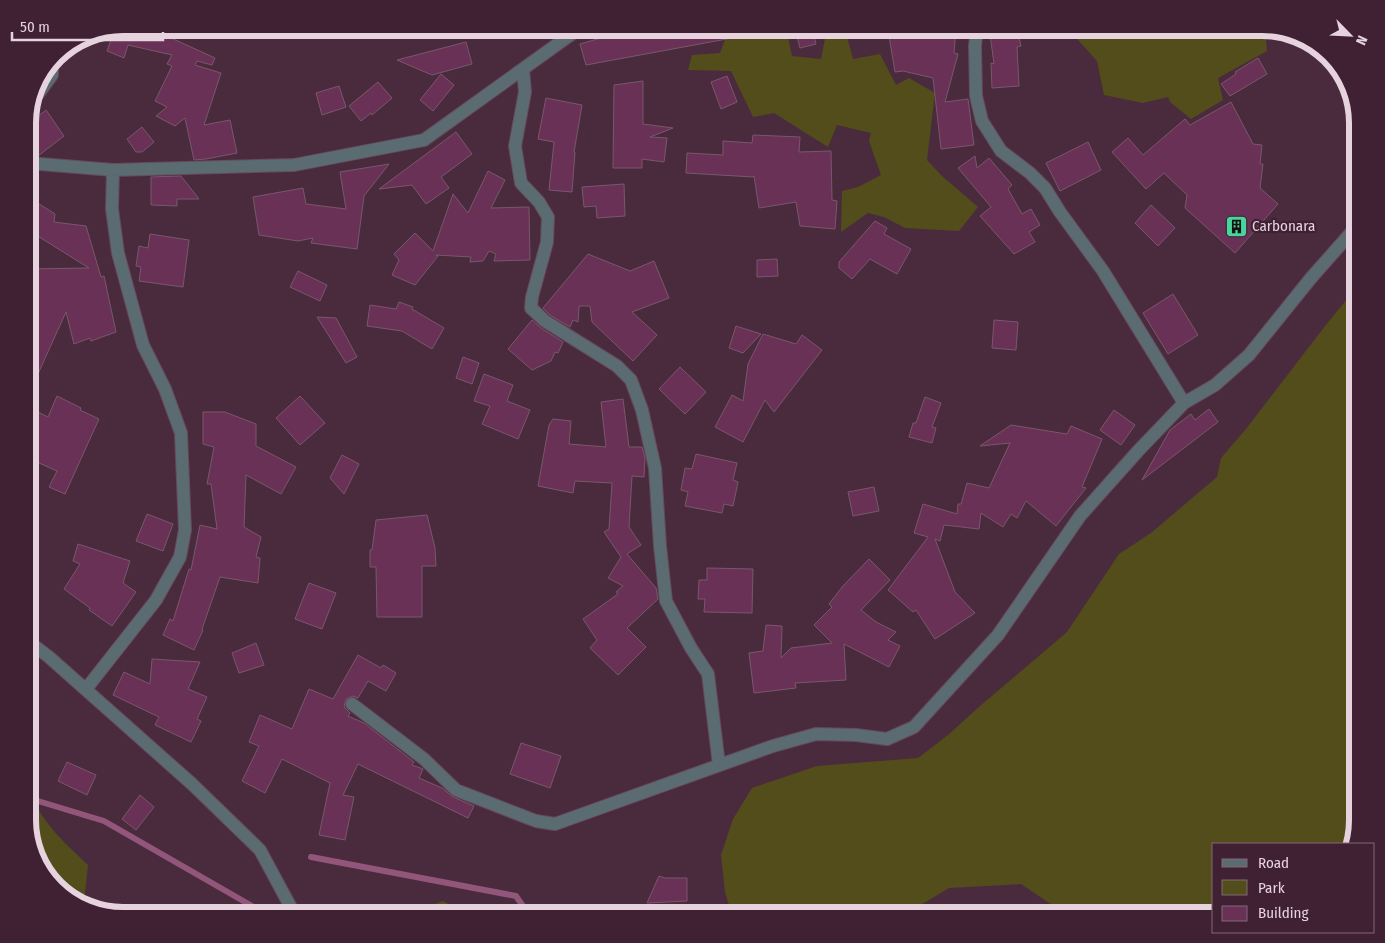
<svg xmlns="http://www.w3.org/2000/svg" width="1385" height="943" viewBox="0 0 1385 943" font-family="'Fira Sans Condensed',sans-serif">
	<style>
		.green { fill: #524d1b }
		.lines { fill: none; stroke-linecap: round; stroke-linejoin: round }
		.stream { stroke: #93567b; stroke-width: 6 }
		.building { fill: #6a3156; stroke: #79576b }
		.street-casing { stroke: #66495b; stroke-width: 14 }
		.street { stroke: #5a6b72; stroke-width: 12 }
		.labels { text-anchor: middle; stroke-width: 4.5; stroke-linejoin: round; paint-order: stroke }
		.poi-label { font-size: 15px; fill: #e6d3de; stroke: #3f2133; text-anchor: start }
		.rim { fill: none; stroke: #e6d3de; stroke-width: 6 }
	</style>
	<rect width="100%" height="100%" fill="#4a2b3e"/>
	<!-- green -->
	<path class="green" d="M745,28l20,2 21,-2 6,28 29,3 6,-31 18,1 8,30 27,-5 16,31 13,-7 26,15 -8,67 15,16 36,31 -19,24 -54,-3 -21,-11 -16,-4 -27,19 1,-41 16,-4 23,-12 -12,-34 2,-8 -34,-8 -9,22 -54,-34 -21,4 -22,-46 -43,-1 4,-15 28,-2 7,-19z
		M1071,28h191l3,1 2,22 -49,27 5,22 -32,19 -21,-17 -2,-5 -25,6 -39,-8 -7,-34 -26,-29z
		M1357,287v533l-7,24h-136v71h-147l-46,-31 -72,4 -45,27h-172l-7,-23 -4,-37 12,-36 19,-31 65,-22 101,-8 30,-23 32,-29 87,-74 52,-78 32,-21 66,-56 4,-19 25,-29 79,-103z
		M28,784c9,35 35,57 60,81l-4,38 -14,-4 -30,-32 -12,-41z
		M443,901l25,14h-62v-1z"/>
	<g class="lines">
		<!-- stream -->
		<path class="stream" d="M28,798l76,23 148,85 -7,9
			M311,857l205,39 13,19"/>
	</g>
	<!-- building -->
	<path class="building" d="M123,28h48l-2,9 46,21 -3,7 -15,-4 -2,4 26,8 -17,52 26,-5 7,33 -31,6 -12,1 -9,-42 -10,8 -19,-10 11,-9 -12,-6 17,-35 -5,-2 5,-9 -44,-10 -4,13 -17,-7 8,-22z
		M647,28h95l1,8 -157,29 -6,-21 52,-15 15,5z
		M795,28h17l4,16 -16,4z
		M892,28h64l-2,25 4,1 -13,48 23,-3 6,46 -33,4 -8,-71 -30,-7 -8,1 -7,-42h5z
		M1017,29l4,17 -4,1 2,39 -27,2 -1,-25 3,1 -4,-30z
		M466,42l6,22 -40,11 -35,-15z
		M1258,58l9,16 -37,22 -9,-12 15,-10 -1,-2z
		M441,74l13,11 -21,26 -13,-11z
		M727,76l10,26 -16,7 -10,-27z
		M643,81v43l30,4 -23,9 17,1 -3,24 -22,-3v9h-29l1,-83z
		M378,82l14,16 -20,17 -1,-2 -10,8 -12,-15z
		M339,86l7,21 -24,8 -6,-22z
		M546,98l36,7 -8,47h1l-3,40 -23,-2 5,-48 -16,-3z
		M1231,102l22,42 9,1 -2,19h3l-3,24 18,16 -43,49 -50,-45 2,-13 -23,-22 -18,16 -34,-37 16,-14 15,17 42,-36 5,6z
		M46,110l18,26 -26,20 -2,-1 -8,-9v-22z
		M142,127l12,15 -12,10h-6l-9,-13z
		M456,132l16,22 -31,23 8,11 -23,16 -14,-19 -33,4z
		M753,135l47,2 -1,15 32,-1 1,49 5,1 -2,28 -35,-3 -4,-24 -37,6 -5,-32 -1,1 -67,-4 1,-20 36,2v-14l29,2z
		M1088,142l13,28 -41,21 -14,-28z
		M975,156l2,12 12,-10 23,27 -4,4 14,25 9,-5 9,16 -11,7 6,10 -21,12 -34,-38 11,-9 -33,-39z
		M389,164l-25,32 -7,53 -46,-6 2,-5 -15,3 -39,-6 -6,-38 50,-9 3,16 40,5 -6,-37z
		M488,171l17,9 -14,28 38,-1 1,53 -36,1 2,-7 -7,-3 -6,10 -13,1 1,-5 -35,-2 2,1 -23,29 -23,-10 7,-15 -5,-6 21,-21 18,18 20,-57 15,19z
		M181,176l18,23h-22v7l-26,-1v-28z
		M624,184l1,32 -28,2 -1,-12 -12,1 -2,-20z
		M36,202l19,12 -1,8 32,4 15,51 3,-1 12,56 -25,9 -1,-3 -16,6 -8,-32 -38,84v-40l9,-21 -9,-15v-51l61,-1 -61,-38v-16z
		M1151,205l24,23 -17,18 -23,-23z
		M875,221l12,7 -3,6 27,15 -14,25 -27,-15 -18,20 -13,-11v-6z
		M150,234l39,6 -6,47 -44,-6 2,-14 -5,-1 3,-20 9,2z
		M588,254l42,17 24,-10 15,37 -37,14 25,23 -24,26 -41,-39 -2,-16h-11l-1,16 -5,-2 -3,7 -20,-12 -7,-7z
		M777,259l1,17 -21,1v-17z
		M298,271l29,14 -7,16 -30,-14z
		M1173,294l25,41 -30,19 -25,-41z
		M399,302l14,5 -1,2 32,19 -12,21 -30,-18 -35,-5 3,-21 26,4z
		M317,317l19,1 21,39 -11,6z
		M532,320l9,8 22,14 -5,11 -3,-1 -4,9 -19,9 -24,-21z
		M994,320l24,2 -2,28 -24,-2z
		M736,326l25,8 -18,19 -14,-5z
		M763,334l33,10 6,-9 20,15 -48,62 -9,-12 -22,42 -28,-15 17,-32 11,6 5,-37z
		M463,357l16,6 -7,21 -16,-6z
		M680,367l26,25 -21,22 -26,-25z
		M484,374l29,11 -6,16 23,9 -12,29 -36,-15 8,-18 -16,-5z
		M57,396l24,12 -1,2 19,9 -34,75 -16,-7 8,-16 -29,-13v-51l20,10z
		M300,396l25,27 -25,22 -24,-27z
		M925,397l16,6 -9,24 4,1 -4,15 -23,-6 4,-14h3z
		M623,399l6,48h13l3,11 -1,19 -12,-1 -3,51 12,18 -14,9 29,34 2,11 -31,29 19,19 -28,28 -28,-27 7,-8 -14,-21 35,-25 -2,-2 7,-6 -15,-8 13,-21 -17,-25 5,-3 3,-46 -37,-2 -2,12 -35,-7 11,-61 4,-6 18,2 -2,23 37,3 -5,-45z
		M1209,409l9,13 -76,58 28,-50 21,-16 4,6z
		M1114,410l21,15 -14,20 -21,-15z
		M203,412h22l31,12v22l40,21 -15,27 -35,-19 -2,52 17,10 -5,20 4,1 -2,25 -38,-6 -18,52 1,1 -9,20 -31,-15 7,-16 3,2 16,-52 2,1 9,-45 17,4 -6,-45h-4l7,-37 -11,-3z
		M1011,425l56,9 4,-8 31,13 -20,48 4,1 -30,38 -30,-25 -9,17 -6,-4 -8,13 -22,-14 -2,16 -35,-4 -4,16 -5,-2 20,53 20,21 -40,26 -19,-29 -3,2 -25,-22 40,-53 -14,-4 9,-29 34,10 1,-10h3l6,-21 22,5 21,-45 -30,3z
		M696,454l41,9 -4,17 5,2 -5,24 -9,-2 -2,9 -37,-7 3,-14 -7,-2 4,-22 7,1z
		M342,455l17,9 -15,30 -14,-16z
		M874,487l5,24 -26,5 -5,-24z
		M147,514l26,10 -10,27 -27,-10z
		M427,515l8,33 1,18h-14v51h-45l-1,-50h-6v-17h2l4,-30z
		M78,544l52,17 -7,22 13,9 -24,34 -23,-16 1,-2 -26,-19 16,-25 -7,-3z
		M869,559l21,21 -29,30 15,12 20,10 -8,8 12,6 -11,21 -45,-23 2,36 -51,3 1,5 -42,5 -5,-40 14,-2 3,-26 16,1 -1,32 10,-10 41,-5 -18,-18 18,-18 -3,-3 14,-18z
		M707,568l46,1 -1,44 -48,-1 1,-13h-7l1,-19h8z
		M309,583l27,10 -14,36 -27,-10z
		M256,643l8,22 -25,8 -7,-20z
		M358,655l23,13 2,-3 13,8 -10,18 -18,-10 -10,17 -5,-2 -7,3 -2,8 6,6 -2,3 16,7 50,39 -2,3 11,4 -4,9 23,10 11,9 21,9 -6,12 -110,-54 -15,31 11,2 -9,43 -26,-5 11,-52 -48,-24 -17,34 -23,-12 17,-35 -10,-4 11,-27 32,14 17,-40 24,10z
		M152,659l48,3 -12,27 19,8 -10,22 4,2 -10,21 -36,-17 4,-8 -46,-22 11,-23 26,12z
		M521,743l40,13 -11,32 -40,-14z
		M67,762l29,13 -9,20 -29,-14z
		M140,795l14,12 -18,23 -14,-11z
		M659,876l6,2h22v23l-40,2z"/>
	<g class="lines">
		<defs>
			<path id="street" d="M977,28l-2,18 1,50 6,25 19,30 29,22 15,15 15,24 43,59 81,132
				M523,69l2,23 -10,54 6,37 18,19 9,15 -1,25 -15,55 -1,11 14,13 72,45 14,14 11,30 13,58 5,78 6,55 25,47 17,26 11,91
				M38,94l14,-19v-11
				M28,163l85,7 181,-5 130,-25 156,-112
				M28,641l21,16 143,127 68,66 35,65
				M86,689l70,-89 24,-43 5,-27 -4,-97 -16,-44 -22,-44 -25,-92 -6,-44 1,-39
				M352,704l72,55 32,31 80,31 19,3 218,-78 43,-12 40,1 31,4 27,-12 84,-92 82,-119 58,-65 46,-48 31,-18 34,-30 62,-77 46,-52"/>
		</defs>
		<!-- street casing -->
		<use href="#street" class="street-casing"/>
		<!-- street -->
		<use href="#street" class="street"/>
	</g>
	<!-- icons -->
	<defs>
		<symbol id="building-square" viewBox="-11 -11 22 22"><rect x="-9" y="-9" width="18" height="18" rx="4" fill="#48d49d" stroke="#3f2133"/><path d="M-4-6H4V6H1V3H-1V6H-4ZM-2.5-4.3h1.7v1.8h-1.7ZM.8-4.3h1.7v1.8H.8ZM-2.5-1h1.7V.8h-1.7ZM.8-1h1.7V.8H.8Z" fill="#111"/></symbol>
	</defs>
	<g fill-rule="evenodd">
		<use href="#building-square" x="1224" y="214" width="25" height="25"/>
	</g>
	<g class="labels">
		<!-- poi labels -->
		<g class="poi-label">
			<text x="1252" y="231">Carbonara</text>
		</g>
	</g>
	<!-- crop -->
	<path d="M0 0H1385V943H0ZM123 36H1262A87 87 0 0 1 1349 123V820A87 87 0 0 1 1262 907H123A87 87 0 0 1 36 820V123A87 87 0 0 1 123 36Z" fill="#3f2133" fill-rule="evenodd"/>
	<path class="rim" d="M123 36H1262A87 87 0 0 1 1349 123V820A87 87 0 0 1 1262 907H123A87 87 0 0 1 36 820V123A87 87 0 0 1 123 36Z"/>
	<!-- legend -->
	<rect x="1212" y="843" width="162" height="90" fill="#3f2133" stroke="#826877"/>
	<rect x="1222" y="859" width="25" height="8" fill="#5a6b72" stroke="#826877"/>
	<text x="1258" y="868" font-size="15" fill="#e6d3de">Road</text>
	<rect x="1222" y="880" width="25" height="15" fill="#524d1b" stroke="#826877"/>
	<text x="1258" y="893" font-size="15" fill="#e6d3de">Park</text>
	<rect x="1222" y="906" width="25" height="15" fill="#6a3156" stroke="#826877"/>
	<text x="1258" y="918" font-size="15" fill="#e6d3de">Building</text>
	<!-- north arrow -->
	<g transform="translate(1350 35) rotate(114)" stroke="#3f2133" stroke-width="4" paint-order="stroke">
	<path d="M0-4L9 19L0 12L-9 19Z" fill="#e6d3de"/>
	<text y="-8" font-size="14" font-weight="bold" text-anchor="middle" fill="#e6d3de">N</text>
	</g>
	<!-- scale -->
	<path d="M12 32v8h151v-8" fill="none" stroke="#e6d3de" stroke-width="2.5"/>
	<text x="20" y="32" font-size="15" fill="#e6d3de" stroke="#3f2133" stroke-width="4" paint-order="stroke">50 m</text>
</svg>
